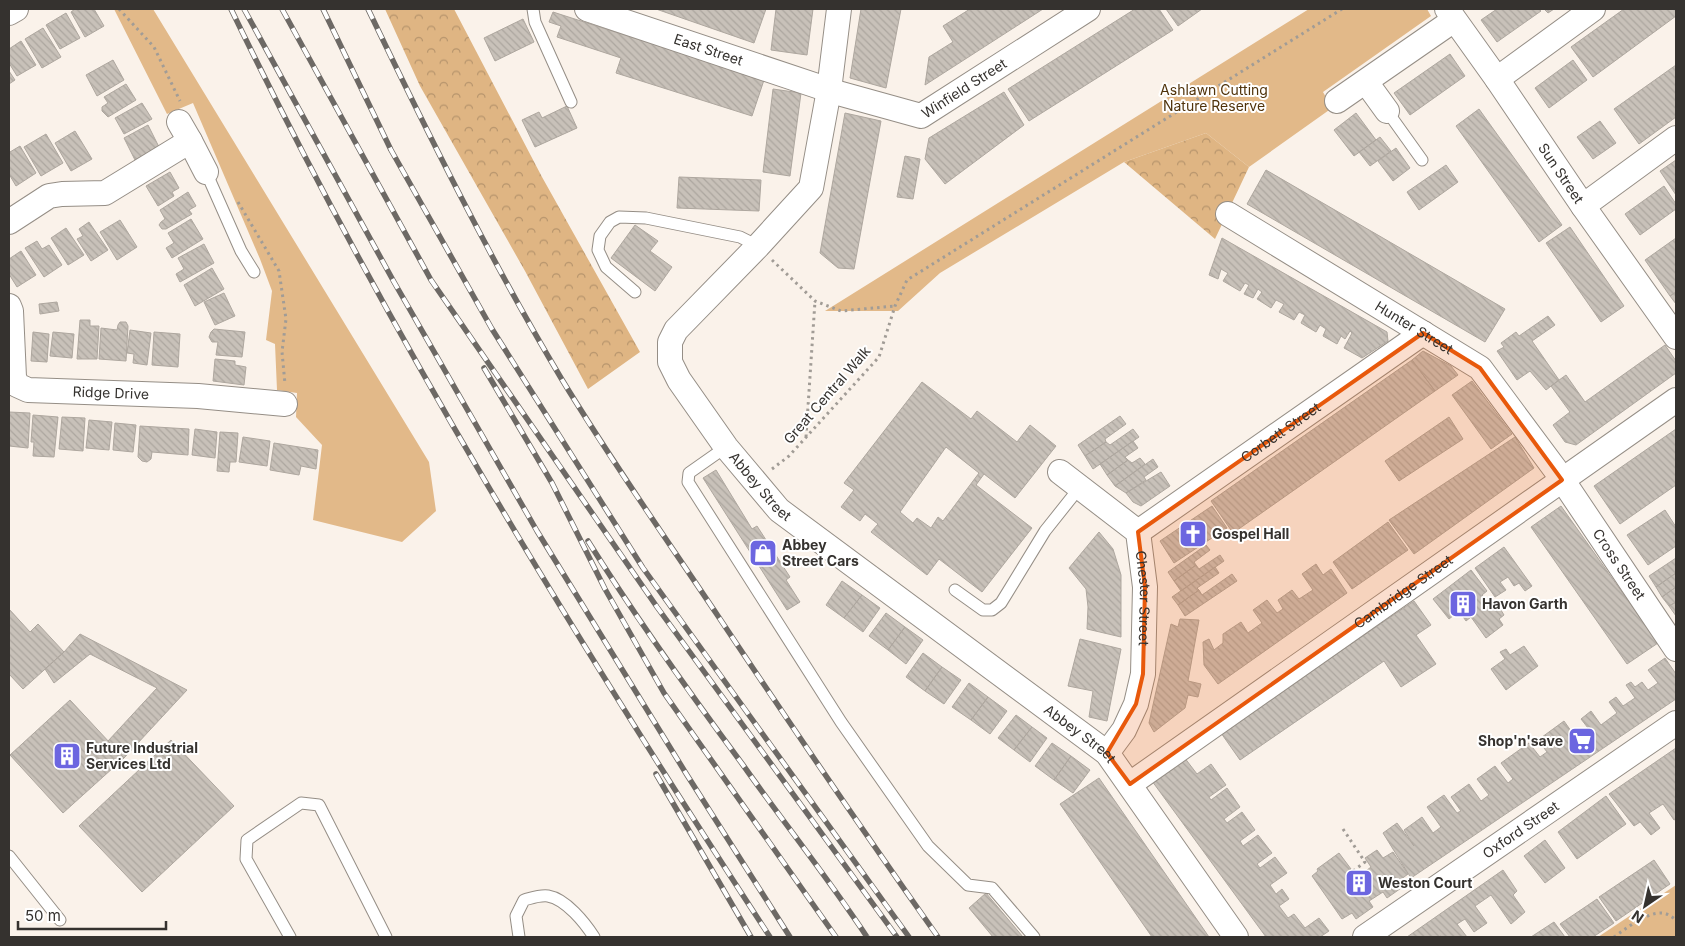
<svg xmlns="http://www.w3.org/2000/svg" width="1685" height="946" viewBox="0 0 1685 946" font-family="Inter,sans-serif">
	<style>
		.green { fill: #e2b989 }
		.forest { fill: url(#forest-crowns) }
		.building { fill: url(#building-back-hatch); stroke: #aea79f; fill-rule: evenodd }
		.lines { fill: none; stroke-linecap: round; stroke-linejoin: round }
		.lane-casing { stroke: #958e86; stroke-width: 13 }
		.street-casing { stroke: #958e86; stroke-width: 26 }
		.path { stroke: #a19c96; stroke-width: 3; stroke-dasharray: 2.5 4; stroke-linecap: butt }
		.lane { stroke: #fff; stroke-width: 11 }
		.street { stroke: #fff; stroke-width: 24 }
		.rail-casing { stroke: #6d6965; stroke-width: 5.5 }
		.rail { stroke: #fff; stroke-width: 4; stroke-dasharray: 11; stroke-linecap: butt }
		.marked { fill: #e8590c; fill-opacity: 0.2; stroke: #e8590c; stroke-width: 4; stroke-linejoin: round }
		.labels { text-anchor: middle; stroke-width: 4; stroke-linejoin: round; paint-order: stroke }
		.street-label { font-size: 14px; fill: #35322f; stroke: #fff }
		.park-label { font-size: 14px; fill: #50330b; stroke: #fff }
		.poi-label { font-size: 14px; font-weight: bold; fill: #35322f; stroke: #fff; text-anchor: start }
	</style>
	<defs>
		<pattern id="forest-crowns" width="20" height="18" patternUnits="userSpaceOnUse" patternTransform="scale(1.25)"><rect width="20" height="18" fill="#dfb583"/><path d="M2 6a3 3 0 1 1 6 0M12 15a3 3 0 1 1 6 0" fill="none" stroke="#b6946c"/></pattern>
		<pattern id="building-back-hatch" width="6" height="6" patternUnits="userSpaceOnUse" patternTransform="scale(1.25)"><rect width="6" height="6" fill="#c8c1b9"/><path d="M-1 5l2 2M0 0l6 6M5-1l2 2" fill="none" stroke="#aca69f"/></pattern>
	</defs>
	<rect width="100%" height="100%" fill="#faf2ea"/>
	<!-- green -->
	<path class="green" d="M114,9h39l276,453 7,49 -34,31 -89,-22 9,-75 -26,-28 1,-24 -20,-3 -2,-46 -9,-4 6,-49 -12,-32 -67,-156 -26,11z
		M1309,9h118l4,7 -108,76 9,16 -83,59 -43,-34 -82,29 -184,111 -42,38h-73z
		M1676,885v52h-78z"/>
	<!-- forest -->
	<path class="forest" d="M385,9h69l88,168 98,175 -52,37 -63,-118 -105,-185z
		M1206,133l43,34 -34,72 -91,-77z"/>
	<!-- building -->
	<path class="building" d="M75,9h19l10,17 -19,11 -14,-25z
		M656,9h110l-12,34z
		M776,9h37l-6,46 -36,-5z
		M861,9h40l-15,79 -36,-10z
		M970,9h73l-118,76 4,-28 24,-15 -10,-16z
		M1135,9h24l14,21 -144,91 -21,-32z
		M1166,9h36l-24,17z
		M1497,9h42l2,2 -44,31 -16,-22z
		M1544,9h10l-6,4z
		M1624,9h52v7l-83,61 -22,-30z
		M553,12l211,68 -12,36 -136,-43 5,-15 -64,-21 4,-11 -12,-4z
		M66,13l14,25 -20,11 -14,-24z
		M523,19l11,23 -39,19 -11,-23z
		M43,28l18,29 -19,11 -17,-29z
		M21,41l15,24 -19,11 -8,-13v-14z
		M1450,54l15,22 -55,39 -16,-22z
		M113,60l11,20 -27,16 -11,-21z
		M1573,60l14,20 -38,28 -14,-20z
		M1676,65v52l-37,27 -25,-35z
		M9,71l6,9 -6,4z
		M126,84l10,16 -28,17 -6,-6v-4l6,-4 -4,-6z
		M773,89l28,4 -11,83 -27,-4z
		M1004,92l20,33 -79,59 -20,-25 4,-21z
		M142,103l10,16 -28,15 -9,-16z
		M567,106l10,22 -42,19 -13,-27 17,-8 3,6z
		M1479,109l83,116 -23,17 -83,-116z
		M845,113l36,8 -27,148 -16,-1 -18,-15z
		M1356,113l20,27 -22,16 -20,-26z
		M1600,121l16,22 -23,16 -16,-22z
		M148,125l11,22 -24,13 -11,-22z
		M75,131l17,28 -21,12 -16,-28z
		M46,134l17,29 -22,13 -17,-29z
		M1380,137l11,14 -21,15 -11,-14z
		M20,146l16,27 -20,13 -7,-12v-24l1,2z
		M1396,148l14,20 -17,13 -15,-20z
		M905,156l15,3 -7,40 -16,-2z
		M1676,160v35l-16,-24z
		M1446,165l12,17 -39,28 -12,-18z
		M1266,170l239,139 -20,33 -238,-138z
		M170,172l9,16 -7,4 2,4 -16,10 -12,-20z
		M679,177l82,3 -2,31 -82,-3z
		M1664,186l12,18v5l-36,26 -15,-21z
		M188,192l8,14 -7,4 3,4 -26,15h-4l-3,-4 2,-3 4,-3 -5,-9z
		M191,219l12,20 -31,19 -6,-10 8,-5 -6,-10z
		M120,220l17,27 -20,13 -17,-28z
		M89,222l19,28 -17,11 -14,-22 6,-3 -4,-7z
		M635,225l23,16 -8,10 22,16 -17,24 -44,-33z
		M1570,227l54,79 -23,16 -55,-79z
		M66,228l18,27 -16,10 -17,-27z
		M1222,238l165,94 1,9 -26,17 -18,-10 8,-15 -2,-2 -5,8 -4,-3 -4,8 -14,-8 3,-7 -6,-4 -4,7 -15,-9 4,-8 -6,-3 -5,8 -15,-8 5,-8 -8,-4 -5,8 -14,-9 5,-7 -4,-3 -5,9 -9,-4 5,-9 -4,-2 -5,8 -17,-10 5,-8 -7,-4 -3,10 -9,-4z
		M1676,238v54l-6,4 -25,-36z
		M37,241l5,8 7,-4 13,20 -18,12 -19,-29z
		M204,244l10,19 -34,19 -4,-8 8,-5 -6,-11z
		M21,251l15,24 -19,12 -8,-13v-15z
		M212,268l12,21 -29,17 -11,-21z
		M1676,292v12l-6,-8z
		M224,293l11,23 -20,9 -11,-23z
		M57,302l2,9 -19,3 -1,-10z
		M1548,316l7,9 -23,16 27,39 -13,10 -16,-19 -13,9 -20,-29 7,-4 -3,-4 15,-11 3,4z
		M80,320h10v6h9l-2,33h-20z
		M120,322h6l2,4 -2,35 -27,-2 2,-31 16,2 1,-5z
		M214,329l31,3 -3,25 -26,-2 2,-13h-6l-3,-5 2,-5z
		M130,330l21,3 -4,32 -14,-2 1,-9 -7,-1z
		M33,332l16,2 -2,28 -16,-1z
		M53,332l21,2 -2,24 -22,-2z
		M154,332l26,2 -2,33 -26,-2z
		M1665,345l11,16v12l-100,72 -11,-3 -12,-17 17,-13 -19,-26 15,-11 19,27z
		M1423,351l28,15 7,9 -23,16 -23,-31z
		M215,359l20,2v4l11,2 -2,18 -31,-4z
		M1412,360l23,31 -202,142 -22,-32z
		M1472,381l40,53 -21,15 -39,-54z
		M922,382l49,37 6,-8 40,31 13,-17 26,21 -41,52 -31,-24 -8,11 56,43 -50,64 -43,-33 -12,16 -56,-43 7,-8 -13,-10 -5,7 -19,-14 13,-17 -10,-7zM946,447l33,26 -36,48 -5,-4 -7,11 -14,-10 -4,5 -13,-11z
		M9,412l21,1 -2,35 -19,-2z
		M33,415l25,2 -4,40 -21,-1 1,-14h-3z
		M1120,416l6,8 -21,15 1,3 -21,14 -7,-11z
		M62,417l23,1 -2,33 -24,-2z
		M1449,417l14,22 -64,42 -14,-20z
		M89,420l23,2 -3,28 -23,-2z
		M115,423l21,2 -3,27 -20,-2z
		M140,426l49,3 -1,26 -36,-3 -1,7 -4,3 -5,-1 -4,-4z
		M195,429l22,3 -2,26 -23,-3z
		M1133,429l6,8 -46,32 -8,-13 21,-14 4,3z
		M1676,429v56l-56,39 -26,-38z
		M220,432l18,1 -2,29h-6l-1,10 -12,-1z
		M243,437l27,4 -3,25 -28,-4z
		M1515,437l19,31 -120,86 -25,-34z
		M1133,441l5,7 -13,9 3,3 -21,15 -7,-11z
		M274,443l44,7 -2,19 -15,-3 -2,9 -29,-5z
		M1140,458l5,6 -30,22 -8,-11 21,-15 4,3z
		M1153,459l5,8 -14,10 2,3 -20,13 -11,-7z
		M716,470l36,59 5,-3 33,51 -4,3 14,22 -13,8 -84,-132z
		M1161,472l9,14 -29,20 -8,-4 -7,-9z
		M1212,506l15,22 -53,35 -14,-22z
		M1561,506l97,137 -31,21 -96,-137z
		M1665,510l11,17v19l-28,19 -21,-30z
		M1388,522l20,28 -56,39 -19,-27z
		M1099,532l14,17 8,26v62l-34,-8 1,-22 -2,-18 -17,-21z
		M1206,545l4,5 -16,12 2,3 -22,16 -6,-9z
		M1504,547l28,39 -7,5 -6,-8 -5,3 -6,-9 -8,5 6,8 -11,7 -20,-29z
		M1220,555l4,6 -43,30 -7,-10 22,-16 3,4z
		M1676,558v15l-20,14 -7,-11z
		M1316,564l7,11 8,-6 16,24 -129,91 -14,-19 -1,-23 6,-3 5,11 9,-7v-9l18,-12 7,11 14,-10 -9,-13 14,-10 10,13 6,-4 -5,-9 14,-10 7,9 14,-9 -11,-16z
		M1215,567l4,6 -22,15 2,2 -21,15 -6,-8z
		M1471,570l16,21 -5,4 8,11 6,-4 8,13 -5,4 4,6 -17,13 -15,-21 -5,4 -7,-10 -10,8 -16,-20z
		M1676,573v14l-14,10 -6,-10z
		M1232,574l5,7 -52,35 -7,-11 21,-15 3,5z
		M842,581l20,14 -18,23 -18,-13z
		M1676,587v15l-7,4 -7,-9z
		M862,595l18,13 -17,24 -19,-14z
		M1414,601l17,24 -15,10 20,29 -35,23 -17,-26 -144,99 -19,-27z
		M1676,602v14l-7,-10z
		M9,609l21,23 8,-8 26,28 -41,37 -14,-15z
		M886,613l19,14 -17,23 -19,-14z
		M1180,619l19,1 -11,61 13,3 -3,13 -10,-2 -3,13 -31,24 -5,-9 22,-99 7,3z
		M905,627l18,13 -17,24 -18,-14z
		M80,634l107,56 -63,68 -16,-17 49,-53 -67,-34 -36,29 -9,-14 19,-17z
		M1080,639l41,10 -14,72 -18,-4 4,-26 -25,-5z
		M1524,646l14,20 -32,24 -15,-21 14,-10 -5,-7 6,-3 4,6z
		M923,653l19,14 -17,24 -19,-14z
		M1665,658l11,16v25l-265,179 -28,-45 14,-10 17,23 -10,-16 18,-13 11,16 8,-6 -14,-20 17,-12 13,18 4,-2 -10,-14 18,-13 12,17 8,-6 -12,-16 18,-13 13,17 5,-4 -12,-16 28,-20 11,14 7,-5 -9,-12 26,-19 12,17 12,-10 -7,-9 10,-8 10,14 16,-12 -8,-11 7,-5 7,9 12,-8 -9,-13 5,-3 4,5 7,-5 6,8 10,-7 -10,-13z
		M942,667l19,13 -17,24 -19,-13z
		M969,683l19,14 -17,23 -19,-13z
		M988,697l19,14 -17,23 -19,-14z
		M70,700l54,58 -61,55 -53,-58z
		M1016,715l16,12 -18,23 -16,-12z
		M1032,727l15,11 -17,24 -16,-12z
		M171,740l63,66 -92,86 -63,-66z
		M1052,743l19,13 -17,24 -19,-14z
		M1676,748v71l-2,1 -11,-16 -14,9 11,15 -9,7 -11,-13 -6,4 -25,-32z
		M1071,756l19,14 -17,23 -19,-13z
		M1184,757l13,17 14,-10 15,21 -17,12 2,3 16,-12 13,19 -16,12 3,4 15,-11 13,18 -15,11 3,5 15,-11 14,18 -15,11 3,4 15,-11 12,16 -17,12 6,9 6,-5 7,10 -10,7 9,12 6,-4 11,14 14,-10 10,13 -9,6h-54l-114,-156z
		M1099,778l110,159h-57l-92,-133z
		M1606,796l20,28 -49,35 -19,-27z
		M1545,840l20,28 -20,15 -21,-27z
		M1377,850l6,8 10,-6 15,22 -8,6 4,6 -17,12 -4,-6 -14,9 4,6 -17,12 -4,-6 -10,6 -30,-43 6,-5 -1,-2 22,-16 12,16 -5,4 7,8 18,-14 -6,-9z
		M1654,860l16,24 -54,37 -17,-24z
		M1503,870l14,21 -4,4 12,17 -14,12 -20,-29 -16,11 12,17 -13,9 -9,-13 -8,5 10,13h-25l-1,-1 -2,1h-32z
		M986,893l37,44h-30l-24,-29z
		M1597,899l17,24 -21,14h-23l-10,-13z
		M1554,922l11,15h-34z"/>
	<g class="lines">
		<defs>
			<path id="lane" d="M533,9l2,13 36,80
				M1387,111l35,49
				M206,172l35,79 13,21
				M635,292l-29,-25 -8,-17 2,-14 10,-14 9,-5 27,1 94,19 18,9
				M726,447l-37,26 -1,9 153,240 87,124 40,39 24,3 42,49
				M955,590l28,20h9l9,-7 44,-72 35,-44
				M9,856l51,64
				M290,937l-44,-78 1,-19 54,-37 18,2 67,132
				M519,937l-3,-21 8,-16c8,-2 15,-5 24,-4 18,3 37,27 46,41"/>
			<g id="street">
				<path id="s1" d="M587,9l251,84 83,23 167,-107"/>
				<path id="s2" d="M839,9l-10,81 -18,98 -53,58 -82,84 -6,12v20l9,18 47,67 53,63 328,243 129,184"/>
				<path id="s3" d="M1447,9l50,70 86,127 93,131"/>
				<path d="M9,13l7,-4"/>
				<path d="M1497,79l96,-70"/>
				<path d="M1366,82l21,29"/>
				<path d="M1337,101l117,-81"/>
				<path d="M190,141l16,31"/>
				<path d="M1583,206l93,-68"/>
				<path id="s4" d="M1228,214l252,154 75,101 121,180"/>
				<path d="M9,222l40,-26 13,-2 43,-1 85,-52 -11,-19"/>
				<path id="s5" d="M9,306l2,5 3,66 3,8 11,5 170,6 87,8"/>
				<path id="s6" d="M1060,472l78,60 7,55 -2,87 -7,30 -12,26 -17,23"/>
				<path id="s7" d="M1138,532l285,-199"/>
				<path id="s8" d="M1130,784l546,-384"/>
				<path id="s9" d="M1365,937l311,-214"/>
			</g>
		</defs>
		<!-- lane casing -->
		<use href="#lane" class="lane-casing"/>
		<!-- street casing -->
		<use href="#street" class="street-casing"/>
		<!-- path -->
		<path class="path" d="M119,9l35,38 26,54
			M238,202l41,69 7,48 -4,33 3,32
			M772,260l43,41 26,10 54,-5
			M806,437l9,-136
			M772,469l17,-13 90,-99 16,-51 12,-26 435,-271
			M1343,829l22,33 -17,13
			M1614,937c11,-8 33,-25 48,-24 5,0 10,4 14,7"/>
		<!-- lane -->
		<use href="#lane" class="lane"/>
		<!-- street -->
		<use href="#street" class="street"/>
		<defs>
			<path id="rail" d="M231,9c156,323 343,628 539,928
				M244,9l150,273 143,249 150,244 103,162
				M282,9l149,271 226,327 240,330
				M323,9l68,141 101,179 151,239 266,369
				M368,9c60,125 122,250 193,369 49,81 104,159 157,238 72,108 145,215 220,321
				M484,368l68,115 53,106 59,104 172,244
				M588,541c48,77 101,151 155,224 41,58 85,113 124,172
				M656,774l95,163"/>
		</defs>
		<!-- rail casing -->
		<use href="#rail" class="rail-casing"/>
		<!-- rail -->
		<use href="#rail" class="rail"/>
	</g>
	<!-- marked area -->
	<path class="marked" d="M1423,333l57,35 82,112 -432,304 -23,-31 29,-49 7,-30 2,-87 -7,-55z"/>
	<!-- icons -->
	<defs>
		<symbol id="church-square" viewBox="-11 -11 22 22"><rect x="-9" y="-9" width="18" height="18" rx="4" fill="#6c66e0" stroke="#fff"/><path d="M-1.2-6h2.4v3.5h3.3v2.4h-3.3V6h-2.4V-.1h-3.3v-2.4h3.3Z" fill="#fff"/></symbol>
		<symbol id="shop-square" viewBox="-11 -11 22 22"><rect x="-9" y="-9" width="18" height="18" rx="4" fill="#6c66e0" stroke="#fff"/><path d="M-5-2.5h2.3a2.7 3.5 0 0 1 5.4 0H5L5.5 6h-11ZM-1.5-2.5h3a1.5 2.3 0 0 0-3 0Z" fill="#fff"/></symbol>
		<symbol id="building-square" viewBox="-11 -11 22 22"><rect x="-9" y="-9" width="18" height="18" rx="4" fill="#6c66e0" stroke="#fff"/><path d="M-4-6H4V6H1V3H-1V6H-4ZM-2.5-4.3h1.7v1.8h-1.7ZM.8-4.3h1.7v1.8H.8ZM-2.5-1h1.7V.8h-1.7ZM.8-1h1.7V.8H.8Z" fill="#fff"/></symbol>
		<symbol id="supermarket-square" viewBox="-11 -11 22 22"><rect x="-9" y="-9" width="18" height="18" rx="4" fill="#6c66e0" stroke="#fff"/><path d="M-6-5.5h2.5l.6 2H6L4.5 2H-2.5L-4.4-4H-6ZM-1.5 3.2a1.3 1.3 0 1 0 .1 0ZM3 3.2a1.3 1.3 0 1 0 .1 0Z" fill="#fff"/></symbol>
	</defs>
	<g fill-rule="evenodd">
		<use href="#church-square" x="1177" y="518" width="32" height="32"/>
		<use href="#shop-square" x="747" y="537" width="32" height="32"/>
		<use href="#building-square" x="1447" y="588" width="32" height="32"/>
		<use href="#supermarket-square" x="1566" y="725" width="32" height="32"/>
		<use href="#building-square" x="51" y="740" width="32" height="32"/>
		<use href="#building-square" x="1343" y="867" width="32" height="32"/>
	</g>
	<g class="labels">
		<!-- street labels -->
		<g class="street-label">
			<text dy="5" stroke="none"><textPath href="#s1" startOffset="128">East Street</textPath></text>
			<text dy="5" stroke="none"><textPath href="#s1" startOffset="402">Winfield Street</textPath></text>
			<text dy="5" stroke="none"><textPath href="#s3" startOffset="200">Sun Street</textPath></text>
			<text dy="5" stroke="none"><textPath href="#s4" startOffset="218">Hunter Street</textPath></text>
			<text dy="5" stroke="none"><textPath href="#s5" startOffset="175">Ridge Drive</textPath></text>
			<text transform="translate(827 395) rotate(-49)" y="5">Great Central Walk</text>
			<text dy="5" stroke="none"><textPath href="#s7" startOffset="174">Corbett Street</textPath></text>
			<text dy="5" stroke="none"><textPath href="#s2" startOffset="565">Abbey Street</textPath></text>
			<text dy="5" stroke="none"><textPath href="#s4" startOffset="536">Cross Street</textPath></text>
			<text dy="5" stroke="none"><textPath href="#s8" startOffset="334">Cambridge Street</textPath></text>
			<text dy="5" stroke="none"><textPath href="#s6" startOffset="165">Chester Street</textPath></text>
			<text dy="5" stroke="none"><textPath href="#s2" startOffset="970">Abbey Street</textPath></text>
			<text dy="5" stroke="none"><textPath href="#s9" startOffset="189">Oxford Street</textPath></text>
		</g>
		<!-- park labels -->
		<g class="park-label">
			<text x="1214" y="95">Ashlawn Cutting<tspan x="1214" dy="16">Nature Reserve</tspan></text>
		</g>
		<!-- poi labels -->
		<g class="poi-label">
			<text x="1212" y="539">Gospel Hall</text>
			<text x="782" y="550">Abbey<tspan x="782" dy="16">Street Cars</tspan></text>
			<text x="1482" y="609">Havon Garth</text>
			<text x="1563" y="746" text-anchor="end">Shop'n'save</text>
			<text x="86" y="753">Future Industrial<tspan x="86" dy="16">Services Ltd</tspan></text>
			<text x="1378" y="888">Weston Court</text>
		</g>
	</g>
	<!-- border -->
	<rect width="1685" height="946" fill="none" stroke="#35322f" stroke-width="20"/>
	<!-- north arrow -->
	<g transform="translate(1645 906) rotate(214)" stroke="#ffffff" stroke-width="4" paint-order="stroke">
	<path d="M0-4L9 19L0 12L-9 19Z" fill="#35322f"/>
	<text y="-8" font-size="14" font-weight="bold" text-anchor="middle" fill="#35322f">N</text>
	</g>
	<!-- scale -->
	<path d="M18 921v8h148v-8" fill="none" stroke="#35322f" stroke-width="2.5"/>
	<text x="25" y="921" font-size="15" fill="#35322f" stroke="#ffffff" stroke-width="4" paint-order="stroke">50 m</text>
</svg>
